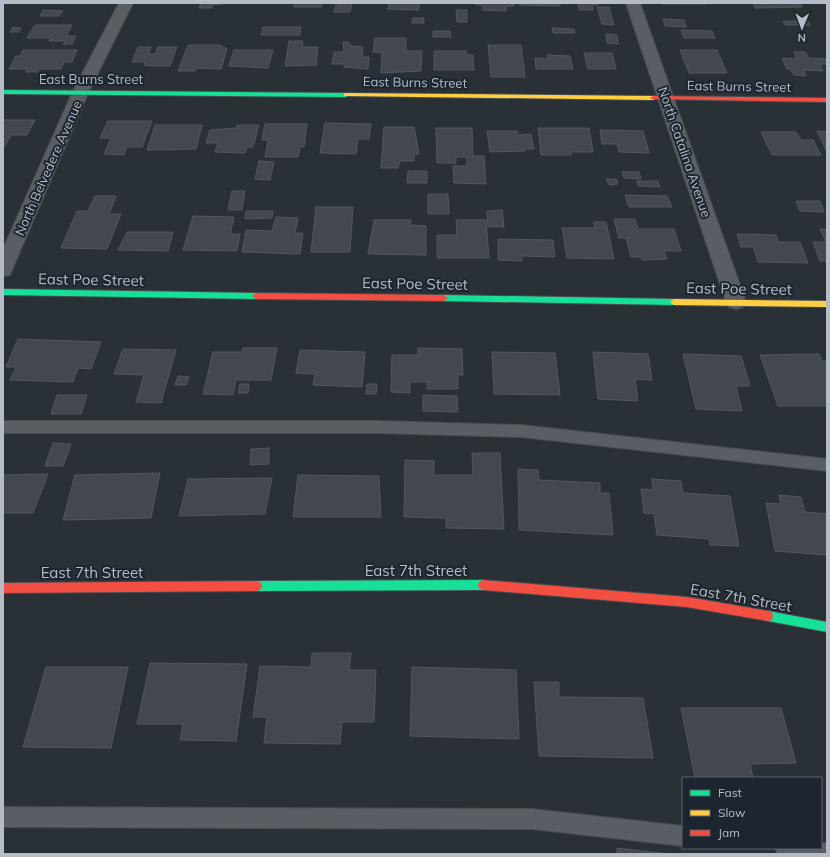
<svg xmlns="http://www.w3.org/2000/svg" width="830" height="857" viewBox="0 0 830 857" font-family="Mulish,sans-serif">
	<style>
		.building { fill: #42484e; stroke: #51575d }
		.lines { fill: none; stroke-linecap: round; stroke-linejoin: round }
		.lane-casing { stroke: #474c51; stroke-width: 2 }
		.street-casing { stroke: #474c51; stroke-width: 2 }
		.fast-casing { stroke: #474c51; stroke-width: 2 }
		.slow-casing { stroke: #474c51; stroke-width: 2 }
		.jam-casing { stroke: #474c51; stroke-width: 2 }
		.lane { fill: #595e64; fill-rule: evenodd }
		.street { fill: #595e64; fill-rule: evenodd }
		.fast { fill: #16e098; fill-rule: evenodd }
		.slow { fill: #ffcf43; fill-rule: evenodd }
		.jam { fill: #f24e42; fill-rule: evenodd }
		.labels { text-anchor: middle; stroke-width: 4; stroke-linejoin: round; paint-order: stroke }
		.far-street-label { font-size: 13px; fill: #b3bcc7; stroke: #1d2630 }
		.street-label { font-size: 15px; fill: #b3bcc7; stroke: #1d2630 }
	</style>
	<rect width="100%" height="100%" fill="#293036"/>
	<!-- building -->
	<path class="building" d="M201,3h31l-20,2 -1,3h-12z
		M295,3h27l-1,4h-27z
		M339,3h13l-2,9h-16l2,-7h5z
		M389,3h30v7l-31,-1z
		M476,3h38v3h-8v5l-23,-1 -1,-5h-6z
		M519,3h41v3l-41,-1z
		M569,3h28l1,2h-6l1,5h-14l-1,-7z
		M663,3h42l1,1h-43z
		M753,3h47l2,4 -47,1z
		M597,7h12l5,18 -12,-1z
		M43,10l20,1 -4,5h-19z
		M456,10h11v12h-10z
		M413,18h11v5h-12z
		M663,19l21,1 2,7 -21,-1z
		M783,21h25l2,4h-25z
		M35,25h37l-6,11h10l-4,8h-9l3,-3h-17l2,-3h-24z
		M13,27l8,1 -2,4h-9z
		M263,27h38l-1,8h-39z
		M552,28l22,1 1,4h-22z
		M681,30l31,1 3,7h-31z
		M433,31h17l1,6h-18z
		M606,34l11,1 1,9 -11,-1z
		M375,38h31v13h16l-1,20 -40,2 1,-20 -9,-1z
		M289,41h14l-1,6h16l-2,18 -31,1z
		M343,42h5l4,4 11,1 -1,10h7l-1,12 -24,-2v-3h-12l2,-12h10z
		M188,45h32l7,4 -6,20 -25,-1 -1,3h-17z
		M488,45h33l4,32h-34z
		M138,47h13l-3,7h7l3,-7h19l-7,19h-17l-9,-1 1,-3h-13z
		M23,50h54l-5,12h-8l-3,7h-22l-1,3h-12l1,-3h-18l7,-13h4z
		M234,50h39l-5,18 -39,-2z
		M680,50h37l10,23h-38z
		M434,51h32l1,4h6l1,15h-40z
		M794,52h11l4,6 17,1 1,5h-7l3,7 -20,-1 3,6 -12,-1 -4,-6h-3l-5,-11 15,1z
		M584,53h28l4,16h-28z
		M547,55l23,1 3,13h-37l-1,-11 13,1z
		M3,120h32l-8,15h-16l-6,11h-2z
		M108,121h44l-10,26h-15l-3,8 -20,-1 7,-16h-11z
		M325,123l46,1 -2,15h-11l-2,15 -36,-1z
		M265,124h42l-3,23h-4l-2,10h-33l3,-17h-6z
		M155,125h47l-6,24 -49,1z
		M237,125h22l-6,22h-6l-2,6 -30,-1 3,-9h-12l4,-13 26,-2z
		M384,127h30l5,27h-5v7h-14l-2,7h-17z
		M436,128h36l1,28h11l2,28 -32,-1 -1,-17h14v-9h-11v6h-19z
		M538,128h51l4,24h-22v3h-30z
		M600,130l43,1 6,22 -30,-1 -2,-8h-15z
		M487,131h30l1,4 13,-1 3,15h-9v2l-35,1z
		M817,131l10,1v20z
		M761,132h35l5,8h12l8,15h-49z
		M259,161l15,1 -4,18 -15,-1z
		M408,171h19v12h-20z
		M622,172h17l2,7 -17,-1z
		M606,179h10l2,5 -9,1z
		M637,181h21l2,6 -22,-1z
		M232,191h13l-3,19h-14z
		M428,194h20l1,20h-21z
		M625,195l42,1 5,11h-43z
		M95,196h21l-7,18h12l-14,35 -46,-1 16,-37h11z
		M796,201h24l4,11 -24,-1z
		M316,207h37l-3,45h-39z
		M502,210l2,17h-16l-1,-16z
		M246,211h27l-1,7 -27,1z
		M193,216l41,1 -4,17h10l-3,17 -54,-1z
		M276,217l22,1 -3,15h8l-3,21 -58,-2 4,-22 26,1z
		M614,219h21l3,10h36l7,22h-17l3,8 -25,1 -1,-3h-10l-5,-19h-7z
		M374,220h37l-1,5 16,1v29l-58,-1z
		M456,220h30l3,38h-52v-23h20z
		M594,222h12l8,37 -47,-1 -5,-30h33z
		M820,229l7,1v31h-7l-7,-19h13z
		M127,232h46l-5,19 -50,-1z
		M737,234l39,1 2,7h22l8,21 -50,-1 -5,-15h-12z
		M498,239l55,1 2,17 -33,-1v5l-24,-1z
		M18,339l83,3 -10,27 -13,-1 -5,14 -63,-2 6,-13h-10z
		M243,348h34l-6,32h-35l-3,15 -30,-1 10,-42h29z
		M418,348l44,1 1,26h-5v14h-31v-7h-17v11l-19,-1 1,-37h26z
		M123,349l53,1 -15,53 -25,-1 8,-27 -30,-1z
		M300,350l65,2 -3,35 -49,-2 2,-11 -19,-1z
		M492,352l63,1 5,42 -66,-1z
		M593,352l55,2 4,26 -17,-1 3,22 -40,-2z
		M683,354l58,2 9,30h-14l6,25 -46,-2z
		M819,354l3,7h5v45h-49l-18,-51z
		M178,376l11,1 -3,8h-11z
		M240,384h9l-1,9h-10z
		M367,384h10l-1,10h-10z
		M57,395h30l-6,19h-30z
		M423,395l34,1 1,16 -35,-1z
		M53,443l18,1 -8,22h-18z
		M269,448v16l-19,1 1,-16z
		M472,453h28l4,76 -58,-1v-10l-42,-1 1,-57 29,1v14h39z
		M518,469l20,1 1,10 61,3v10h9l4,42 -94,-5z
		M160,473l-9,45 -88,2 12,-45z
		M48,474l-15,39h-30v-38z
		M298,475l81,1 2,41h-88z
		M272,478l-7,36 -86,2 9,-37z
		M652,479l29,2 2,12 47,3 9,50 -29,-1 -1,-6 -52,-4 -3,-21 -10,-1 -3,-24 12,1z
		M779,495l22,2 4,15 22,2v41l-52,-4 -9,-48 15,1z
		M312,653h39l-2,17h27l-2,52h-32l-2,22 -76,-1 3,-26h-14l7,-51 51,1z
		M150,663l97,1 -11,77 -56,-1 3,-16h-46z
		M46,667h82l-17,81 -88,-1z
		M412,667l104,3 3,69 -109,-3z
		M534,682h25v15l84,1 10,60 -114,-2z
		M681,708h100l15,55 -46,1 3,14h-58z
		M617,848l53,6h-53z"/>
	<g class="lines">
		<defs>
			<path id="lane" d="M3,421h375l143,4 306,34v12l-306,-34 -143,-4h-375z
				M3,807l529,2 151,17v20l-151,-17 -529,-2z
				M821,843h6v11h-49l-3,-6h46z"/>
			<path id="street" d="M119,3h14l-44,88 -77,179 -2,5 -7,1v-27l70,-158z
				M626,3h14l106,299 -3,5 -7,2 -7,-2 -3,-5z"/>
			<path id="fast" d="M3,90l343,3 3,2 -3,2 -343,-3z
				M3,289l253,4 4,3 -4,3 -253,-4z
				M444,295l230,4 4,3 -4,3 -230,-4 -4,-3z
				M483,580l4,2 1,3 -1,3 -4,2 -226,1 -4,-2 -1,-3 1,-3 4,-2z
				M768,611l59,11v10l-59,-11 -4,-1 -1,-4 1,-4z"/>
			<path id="slow" d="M346,93l307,3 3,2 -3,2 -309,-4v-2z
				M674,299l153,2v6l-153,-2 -4,-3z"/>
			<path id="jam" d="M653,96l174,2v4l-176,-3 -1,-1z
				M256,293l188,2 4,3 -4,3 -188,-2 -4,-3z
				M483,580l204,17 81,14 4,1 1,4 -1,4 -4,1 -81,-14 -204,-17 -4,-2 -1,-3 1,-3z
				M257,581l4,2 1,3 -1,3 -4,2 -254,2v-10z"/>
		</defs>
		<!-- lane casing -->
		<use href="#lane" class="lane-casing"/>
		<!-- street casing -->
		<use href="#street" class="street-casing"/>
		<!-- fast casing -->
		<use href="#fast" class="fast-casing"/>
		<!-- slow casing -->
		<use href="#slow" class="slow-casing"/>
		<!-- jam casing -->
		<use href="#jam" class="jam-casing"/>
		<!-- lane -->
		<use href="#lane" class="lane"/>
		<!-- street -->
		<use href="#street" class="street"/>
		<!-- fast -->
		<use href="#fast" class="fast"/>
		<!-- slow -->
		<use href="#slow" class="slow"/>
		<!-- jam -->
		<use href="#jam" class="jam"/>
	</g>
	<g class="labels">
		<!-- far-street labels -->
		<g class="far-street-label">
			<text x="91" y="84">East Burns Street</text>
			<text transform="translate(415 82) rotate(1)" y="5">East Burns Street</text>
			<text transform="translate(739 86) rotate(1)" y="5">East Burns Street</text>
			<text transform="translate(685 152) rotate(71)" y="5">North Catalina Avenue</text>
			<text transform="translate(48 168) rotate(-66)" y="5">North Belvedere Avenue</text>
		</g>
		<!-- street labels -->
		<g class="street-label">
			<text transform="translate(91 280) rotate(1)" y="5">East Poe Street</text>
			<text transform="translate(415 284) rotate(1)" y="5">East Poe Street</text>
			<text transform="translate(739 289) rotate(1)" y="5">East Poe Street</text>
			<text x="416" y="576">East 7th Street</text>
			<text x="92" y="578">East 7th Street</text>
			<text transform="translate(741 598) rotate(10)" y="5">East 7th Street</text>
		</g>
	</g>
	<!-- border -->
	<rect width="830" height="857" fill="none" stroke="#b3bcc7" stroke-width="8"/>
	<!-- legend -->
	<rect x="682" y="777" width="140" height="72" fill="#1d2630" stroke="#59626c"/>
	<rect x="690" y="790" width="20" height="6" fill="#16e098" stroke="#59626c"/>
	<text x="718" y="797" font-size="12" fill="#b3bcc7">Fast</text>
	<rect x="690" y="810" width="20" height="6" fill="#ffcf43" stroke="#59626c"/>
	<text x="718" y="817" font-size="12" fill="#b3bcc7">Slow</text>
	<rect x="690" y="830" width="20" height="6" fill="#f24e42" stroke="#59626c"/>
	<text x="718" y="837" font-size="12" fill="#b3bcc7">Jam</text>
	<!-- north arrow -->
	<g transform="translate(802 28) rotate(181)" stroke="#1d2630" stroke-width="3" paint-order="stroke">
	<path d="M0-3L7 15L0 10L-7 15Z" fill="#b3bcc7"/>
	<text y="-6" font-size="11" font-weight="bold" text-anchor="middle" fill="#b3bcc7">N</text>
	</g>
</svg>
